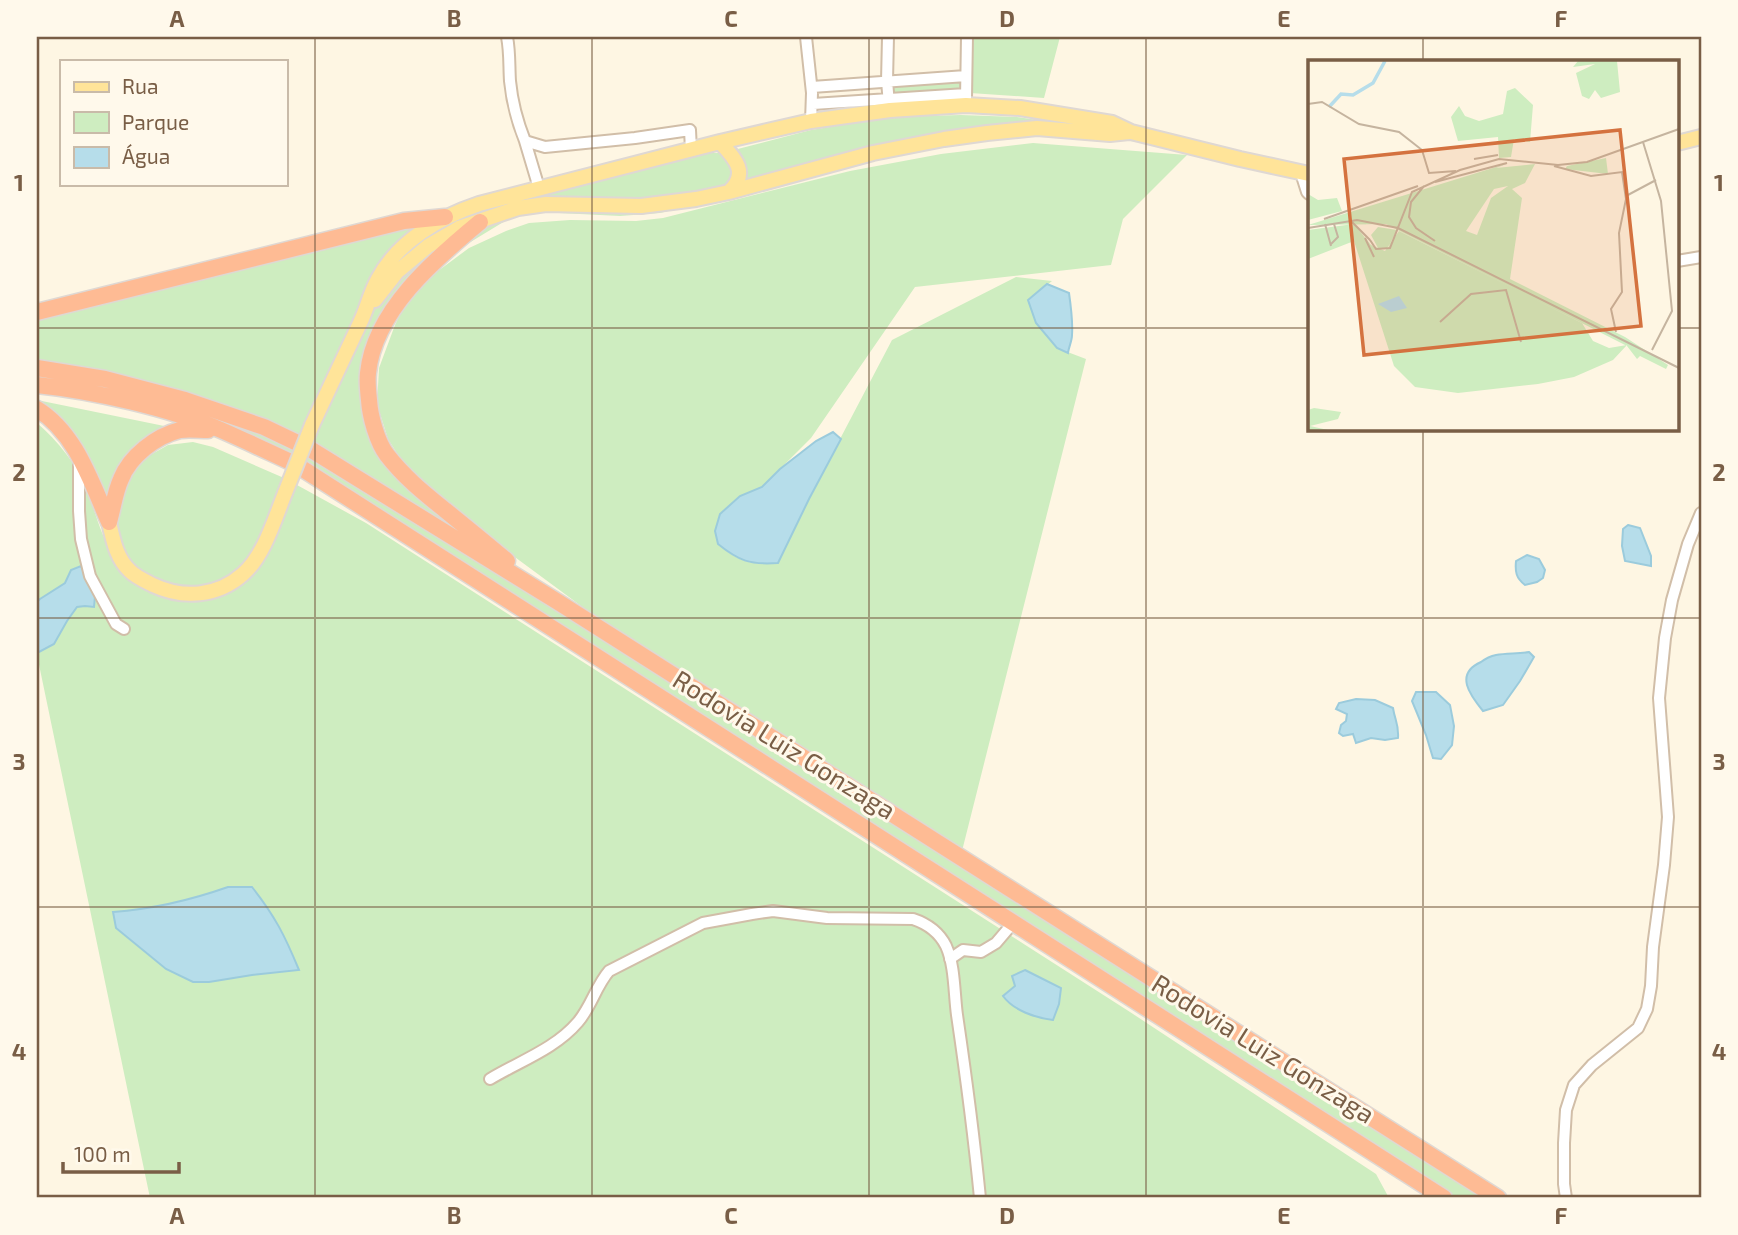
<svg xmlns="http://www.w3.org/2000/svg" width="1738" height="1235" viewBox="0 0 1738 1235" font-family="'Exo 2',sans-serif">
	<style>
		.green { fill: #ceedc0 }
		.water { fill: #b6ddea; stroke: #9bcbdc; stroke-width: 2 }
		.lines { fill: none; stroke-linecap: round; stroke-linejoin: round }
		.minor-casing { stroke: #d1bea8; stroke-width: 14 }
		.major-casing { stroke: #dfd8d3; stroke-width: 18 }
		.highway-casing { stroke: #dfd8d3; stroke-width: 19 }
		.minor { stroke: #fff; stroke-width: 10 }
		.major { stroke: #ffe499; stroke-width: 14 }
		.highway { stroke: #febb94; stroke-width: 16 }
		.major-bridge-casing { stroke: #dfd8d3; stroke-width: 18; stroke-linecap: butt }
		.major-bridge { stroke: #ffe499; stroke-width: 14 }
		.grid { fill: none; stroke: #795e46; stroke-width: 2; stroke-opacity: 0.55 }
		.labels { text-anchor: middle; stroke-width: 6; stroke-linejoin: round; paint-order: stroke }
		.street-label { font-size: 26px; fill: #795e46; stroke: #fff9eb }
		.inset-river { fill: none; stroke: #b6ddea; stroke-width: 3.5 }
		.inset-road { fill: none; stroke: #c5b49f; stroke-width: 2 }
		.view { fill: #d4723f; fill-opacity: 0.15; stroke: #d4723f; stroke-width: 3.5 }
		.inset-edge { fill: none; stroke: #795e46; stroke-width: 3.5 }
		.neatline { fill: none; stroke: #795e46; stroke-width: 2.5 }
		.grid-label { font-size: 23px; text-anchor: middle; font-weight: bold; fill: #795e46 }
	</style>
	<rect width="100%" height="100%" fill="#fef6e3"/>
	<!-- green -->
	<path class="green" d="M973,37h87l-16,61 -74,-5z
		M961,80l1,11 -69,4 -1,-10z
		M961,115l56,2 68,10 58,15 -118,-9 -69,6 -225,57 -71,17 -40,3 -81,-4 -29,6 -74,45 -62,83 -3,82 109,119 1018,651h-54l-1145,-731 11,-18 31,-76 -46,91 -75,-34 -183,-45v-68l427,-102 243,-62h19l14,28 -10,-30 81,-21 79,-13z
		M1033,143l154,12 -64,64 -12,46 -196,22 -104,151 -49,49 -22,9 -25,35 3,13c21,18 32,21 60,19l31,-65 83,-158 124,-63 36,4 -24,19 29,48 29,11 -124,492 -300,-190 -70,-47 -107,-79 -73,-58 -24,-38 -11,-35 2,-36 16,-43 12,-25 31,-29 31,-23 37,-17 23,-8 41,-3 66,1 27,-3 187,-47 91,-17z
		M37,400l137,28 -23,9 -44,72 -70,-105z
		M37,423c21,18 40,42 51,68 3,8 5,17 8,25 10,30 24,62 55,75 10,5 25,5 37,7 26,5 53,-9 70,-29l39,-84 69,38 764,489 246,162 13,24h-1239l-113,-543z
		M193,442l20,5 71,31 -26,68 -13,15 -24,21 -23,6 -17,-2 -25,-7 -19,-11 -18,-23 -3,-24 6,-28 11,-23 12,-12 23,-13z"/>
	<!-- water -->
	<path class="water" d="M1047,284l22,9c2,14 4,29 3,42 0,6 -3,11 -4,18l-11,-5 -21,-25 -8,-23z
		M833,432l8,7 -32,60 -31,64c-28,2 -39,-2 -60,-19l-3,-13 5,-17 20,-18 22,-9 18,-18 36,-28z
		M1628,525l12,3 11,28v10l-26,-5 -3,-15 1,-17z
		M1527,555l12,4 6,11 -2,8 -6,4 -12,3c-9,-7 -10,-13 -9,-24z
		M81,566l14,30 -1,11 -9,-1 -8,1 -10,14 -13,23 -17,9v-51l3,-3 25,-16 6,-13z
		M1529,652l5,5 -14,24 -17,24 -20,6c-13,-16 -29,-37 -2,-49 4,-3 10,-6 15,-7 11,-2 22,-1 33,-3z
		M1416,692h20l14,13 4,21 -2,19 -11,14 -8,-1 -7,-23 -14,-34z
		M1356,699l19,1 18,8c2,13 6,16 5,30l-13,2 -14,-2 -15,5 -3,-9 -10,2 -4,-3 2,-8 5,-4 1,-7 -11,-5 3,-6z
		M228,887h24c23,29 33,49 47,83l-47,5 -43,7h-16l-27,-13 -50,-41 -3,-16c40,-3 78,-12 115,-25z
		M1025,970l36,18 -2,16 -6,16c-18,-2 -40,-10 -50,-24l12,-10 -3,-10z"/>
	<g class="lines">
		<defs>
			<path id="minor" d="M507,37c3,15 2,29 3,44 2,21 7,40 15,60l20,6 90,-9 55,-8 1,20
				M806,37l6,56 -1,28
				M888,37l-1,44 2,23
				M812,87l154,-11
				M966,98l1,-61
				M813,104l153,-10
				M525,141l14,47
				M1301,173l6,19 2,2
				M1677,261l24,-4
				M79,460v51l2,28 9,37 26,48 8,5
				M950,959l13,-9 18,2 15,-9 17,-20
				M490,1079c30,-18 65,-30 88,-57 13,-15 18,-36 31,-51l94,-48 49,-9 21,-3 54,7 86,1c15,5 26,13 33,27 9,20 8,47 11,69 9,61 17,122 23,183
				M1566,1198l-2,-14v-41l2,-33 8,-25 18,-20 46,-37 9,-19 4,-23 2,-39 11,-82 4,-48 -9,-119 6,-60 7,-38 16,-56 13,-31"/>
			<path id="major" d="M720,142c14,15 30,31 9,50
				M1677,143l24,-6
				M375,300l22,-28 31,-26 31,-18 59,-20 28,-4 95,2 55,-7 33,-7 144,-39 71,-14 43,-6 50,-5 73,6 19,-2
				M312,425c16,-34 32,-68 48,-102 7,-14 10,-30 18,-44 20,-38 62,-62 101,-75l241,-62 91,-21 79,-11 76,-5 54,3 92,15 19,9 109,27 69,15
				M109,522c4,17 7,36 21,49 6,6 15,10 23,14 30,14 64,12 90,-11 21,-18 32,-56 42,-81"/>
			<path id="highway" d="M480,222c-45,37 -106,89 -112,151 -1,9 0,18 1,27 1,16 8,42 18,55 17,22 37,38 58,55 21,17 42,34 62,51
				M37,312l367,-91 41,-4
				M37,368l68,11 80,21 79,27 46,22 248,153 940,596
				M37,385c57,6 132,23 184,45 25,11 50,23 74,34l1149,734
				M37,409c39,24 54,73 72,113
				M109,522c4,-14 6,-30 12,-43 9,-23 35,-43 59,-49 8,-1 19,0 28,0"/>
		</defs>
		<!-- minor casing -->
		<use href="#minor" class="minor-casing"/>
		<!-- major casing -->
		<use href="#major" class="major-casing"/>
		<!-- highway casing -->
		<use href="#highway" class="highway-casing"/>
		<!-- minor -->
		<use href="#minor" class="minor"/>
		<!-- major -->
		<use href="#major" class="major"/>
		<!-- highway -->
		<use href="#highway" class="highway"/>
		<defs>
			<path id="major-bridge" d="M285,493l27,-68"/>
		</defs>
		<!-- major-bridge casing -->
		<use href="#major-bridge" class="major-bridge-casing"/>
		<!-- major-bridge -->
		<use href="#major-bridge" class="major-bridge"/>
	</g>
	<!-- grid -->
	<path class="grid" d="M315,37v1161M592,37v1161M869,37v1161M1146,37v1161M1423,37v24M37,328h1272M1677,328h24M1423,429v769M37,618h1664M37,907h1664"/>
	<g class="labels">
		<!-- street labels -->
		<g class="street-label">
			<text transform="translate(784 745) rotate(32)" y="9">Rodovia Luiz Gonzaga</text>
			<text transform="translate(1263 1049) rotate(32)" y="9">Rodovia Luiz Gonzaga</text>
		</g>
	</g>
	<!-- overview -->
	<g transform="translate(1308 60)">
		<rect width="371" height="371" fill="#fef6e3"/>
		<path d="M270,1h39l3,31 -19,6 -6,-8 -6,9 -7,-3 -6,-23 19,-9 -22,3zM207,28l18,17 -3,37 -16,-3 -3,18 -12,1 -1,-21 -40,4 -7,-24 8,-11 6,10 14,5 24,-7 4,-23zM298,98l2,16 -43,-5 2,-3zM201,103l-13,5 39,-4 -10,19 -13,6 10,9 -12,81 115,58 43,28 -2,4 -26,-13 -3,3 -10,-13 -241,-122 -78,1zM200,126l-17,12 -14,37 -11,-4 28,-42zM0,134l10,6 19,-2 5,13 -34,9zM46,164l17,21 14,6 14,-20 183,92 11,18 16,7 18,-3 -14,15 -39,17 -36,7 -80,9 -43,-6 -21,-21 -40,-125 -46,18v-29zM70,167l19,3 -9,18h-10l-7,-13zM6,348l27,4 -3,7 -28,7 18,4h-20v-20z" fill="#ceedc0" fill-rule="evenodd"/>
		<path d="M91,236l8,12 -16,4 -13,-8z" fill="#b6ddea"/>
		<path class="inset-river" d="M21,47l12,-13 12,1 20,-12 12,-22"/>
		<path class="inset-road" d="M0,44l14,-2 37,22 40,8 23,18 7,23 27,-2M335,82l18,59 11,110 -20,39M166,99l24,-4M246,106l37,10 31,-4 4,27 -7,34 3,59 -11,17 5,23M127,122l72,-19M116,126l-13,16 -2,15 7,11 19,13M318,136l30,-16M16,159l94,-33M44,162l18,18M17,164l6,22M0,168l49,-8 41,8 281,140M57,178l9,19M62,180l6,9 14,-1 22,-56 48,-22 39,-11 59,6 29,-3 92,-33M23,184l7,-7 -4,-13M132,262l31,-28 35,-4 15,52"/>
		<path class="view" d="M312,70l21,196 -277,29 -20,-196z"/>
		<rect width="371" height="371" class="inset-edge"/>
	</g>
	<!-- border -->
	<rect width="1738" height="1235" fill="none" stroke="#fff9eb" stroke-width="77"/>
	<!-- legend -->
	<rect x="60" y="60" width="228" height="126" fill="#fff9eb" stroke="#c9bba9" stroke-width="2"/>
	<rect x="74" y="82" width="35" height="10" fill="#ffe499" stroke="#c9bba9" stroke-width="2"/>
	<text x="122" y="94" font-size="21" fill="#795e46">Rua</text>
	<rect x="74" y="112" width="35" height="21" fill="#ceedc0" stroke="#c9bba9" stroke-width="2"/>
	<text x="122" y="130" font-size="21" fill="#795e46">Parque</text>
	<rect x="74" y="147" width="35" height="21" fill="#b6ddea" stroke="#c9bba9" stroke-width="2"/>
	<text x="122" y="164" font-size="21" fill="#795e46">Água</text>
	<!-- scale -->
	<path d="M63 1162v10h116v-10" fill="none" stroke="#795e46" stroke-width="3.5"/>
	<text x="74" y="1162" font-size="21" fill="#795e46" stroke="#fff9eb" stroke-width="5" paint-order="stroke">100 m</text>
	<rect x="38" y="38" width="1662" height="1158" class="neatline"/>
	<g class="grid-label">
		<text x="177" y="27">A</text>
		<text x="454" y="27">B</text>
		<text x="731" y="27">C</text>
		<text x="1007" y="27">D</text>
		<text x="1284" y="27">E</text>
		<text x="1561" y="27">F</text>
		<text x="19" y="191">1</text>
		<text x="1719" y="191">1</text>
		<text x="19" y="481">2</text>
		<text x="1719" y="481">2</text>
		<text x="19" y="770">3</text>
		<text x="1719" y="770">3</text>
		<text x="19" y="1060">4</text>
		<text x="1719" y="1060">4</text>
		<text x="177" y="1224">A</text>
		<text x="454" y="1224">B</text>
		<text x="731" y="1224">C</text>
		<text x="1007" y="1224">D</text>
		<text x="1284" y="1224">E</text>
		<text x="1561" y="1224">F</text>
	</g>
</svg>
